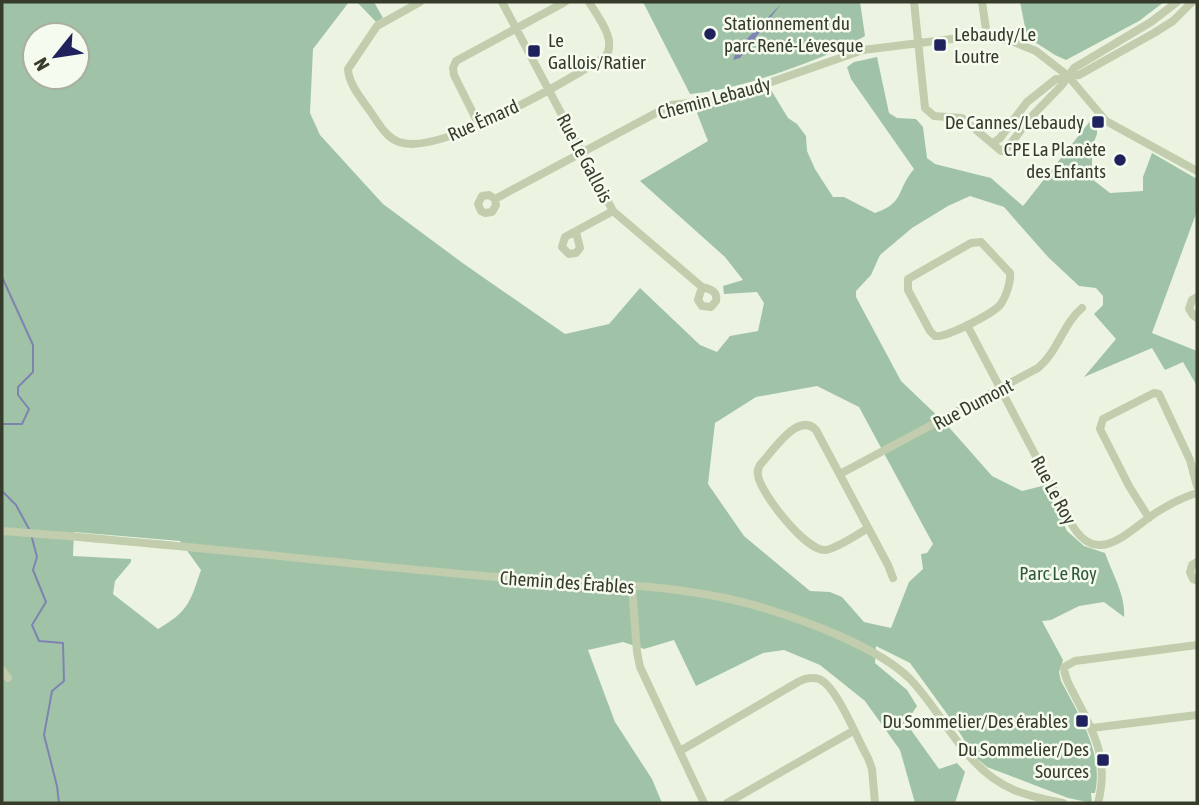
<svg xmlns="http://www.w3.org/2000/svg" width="1199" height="805" viewBox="0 0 1199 805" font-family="'Asap Condensed',sans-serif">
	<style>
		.green { fill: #a0c3a8; fill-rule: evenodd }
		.water { fill: #7f83b1 }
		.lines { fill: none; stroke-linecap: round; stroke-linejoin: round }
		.stream { stroke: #7f83b1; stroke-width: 2 }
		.minor { stroke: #c1cdac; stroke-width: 8 }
		.poi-dot { fill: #1f225d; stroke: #f5fbee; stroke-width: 2.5 }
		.labels { text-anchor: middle; stroke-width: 5; stroke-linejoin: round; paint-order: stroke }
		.poi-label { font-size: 19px; fill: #373b2b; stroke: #f5fbee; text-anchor: end }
		.street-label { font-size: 19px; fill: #373b2b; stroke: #f5fbee }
		.park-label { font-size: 19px; fill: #2e5939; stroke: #f5fbee }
	</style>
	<rect width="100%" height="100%" fill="#ecf4e1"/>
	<!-- green -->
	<path class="green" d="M2,2h347l-36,47 -3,64 10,22 63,69 81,60 101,70 44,-10 31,-36 60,57 17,7 13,-16 28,-5 6,-28 -7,-11 -33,2 -1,-8 20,-6 -18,-23 -85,-76 68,-40 -13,-33 24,-3 52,-15 17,28 9,6 9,12 1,15 8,18 18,28h11l31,16c30,-10 21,-23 39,-44l-63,-90 -4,-12 7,-5 23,-5 12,56 8,5 19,1 7,8 4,31 8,6 56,14 32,28 68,-86 6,4v10l-7,18 2,6v21l18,14 33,-2v-14l9,-24 45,26v32l-45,122 45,18v35l-14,-24 -18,8 -13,-22 -68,29 32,-38 -22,-25 9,-9v-9l-7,-8 -17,-2 -31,-29 -44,-50 -34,-11 -22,10 -36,22 -32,27 -9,20 -15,16v6l45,84 46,44 45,51 30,15 24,-6 21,46 17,15 21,7c7,20 21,43 19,64l-20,-15 -25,4 -28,14 -9,1 21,39 -4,12 2,9c18,34 43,72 34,112h-4l1,10 -24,-5 -81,-31 -13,-11 -21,-34 -43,-59 -34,-17 -1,17 32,27 10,16 -11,17 33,46 18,-6 8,9 -10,31h-40l-15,-53 -35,-49 -45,-36 -36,-15 -21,3 -67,33 -22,-46 -30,9 -21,-7 -35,8 27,72 37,57 10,24h-660zM35,35h42v42h-42zM817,386l42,21 74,137 -6,9 -6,1 2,15 -14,13 -18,46 -27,-6 -22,-25 -12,-5 -20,-1 -66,-55 -36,-52 7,-61 41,-26zM74,532l106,9 21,29c-11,32 -12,41 -43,59l-45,-35 2,-13 16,-19v-3l-58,-3z
		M357,2h17l9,16 -7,4z
		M643,2h217l5,34c-19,12 -38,19 -59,27 -41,15 -72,26 -116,31z
		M1020,2h144l-25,19 -73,39 -11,-5 -28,-18z"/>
	<!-- water -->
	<path class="water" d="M781,4l-41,54 -7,2 4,-11z"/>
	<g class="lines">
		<!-- stream -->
		<path class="stream" d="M2,277l31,68v27l-15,15v8l11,14 -7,15h-20
			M2,491l14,14 13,24
			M32,538l5,19 -4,13 13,32 -14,23 7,16 24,2 1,38 -12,10 -8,44 13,51 2,17"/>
		<!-- minor -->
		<path class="minor" d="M420,2l-43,24 -29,43c1,16 13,29 22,42 8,11 15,26 29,31 40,15 169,-62 206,-85 13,-16 -7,-40 -16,-55
			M502,2l111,209 89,76 -4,13 4,6 9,1 5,-6c2,-10 -6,-12 -14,-14
			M914,2l11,106 9,8 28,2 39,33 7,-4 23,-30 31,-32 12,-17 77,-46 26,-20
			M982,2l5,34
			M479,125l-25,-50 -1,-7 3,-7 109,-59
			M993,143l7,-5 27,-36 29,-23 23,-4 75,-42 19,-12 19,-19
			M495,199l1,6 -4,7 -7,1 -4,-2 -3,-7 4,-8 7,-1 6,4 176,-94 52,-6 140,-49 113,-14 33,4 27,11 32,25 38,45 91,50
			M576,232l4,16 -4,5 -7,1 -7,-7 3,-10 48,-26
			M981,242l29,31c1,9 -4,24 -10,32 -8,9 -54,33 -65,31l-5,-5 -22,-41v-11l63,-36z
			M1197,297l-5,3 -3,9 4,6 4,3
			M967,325l104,198c26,47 58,7 86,-11 13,-8 26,-15 40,-19
			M840,474l198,-106c21,-18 25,-44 44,-60
			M1149,518l-20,-32 -29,-57 3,-10 51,-26 5,1 31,66 7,26
			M868,528c-10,6 -32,21 -43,22 -19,1 -65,-57 -67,-75 -1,-4 0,-6 2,-10 13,-14 38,-54 56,-35l72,135 5,13
			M2,531c157,11 314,30 471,44 95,9 203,5 294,34 42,13 112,39 143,70 35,36 54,90 104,111 15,6 33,10 49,13
			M1197,562l-5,3 -2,7 3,7 4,2
			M632,587l5,65 3,15 64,136
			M2,670l6,8
			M1092,728l105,-13
			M680,751l118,-69c6,-3 14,-5 21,-3 18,7 39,62 49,79l4,11 3,34
			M727,803l126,-72
			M1098,803c11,-42 -3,-69 -22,-105 -5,-10 -12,-20 -12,-31l11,-6 122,-16"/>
	</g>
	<!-- markers -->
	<g class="poi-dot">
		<circle cx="710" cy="34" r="7"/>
		<rect x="933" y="38" width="14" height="14" rx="3.5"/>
		<rect x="527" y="44" width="14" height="14" rx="3.5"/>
		<rect x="1091" y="115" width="14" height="14" rx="3.5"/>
		<circle cx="1120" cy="160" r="7"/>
		<rect x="1075" y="714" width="14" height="14" rx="3.5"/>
		<rect x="1096" y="753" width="14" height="14" rx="3.5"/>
	</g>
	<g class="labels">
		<!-- poi labels -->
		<g class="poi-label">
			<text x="724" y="30" text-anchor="start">Stationnement du<tspan x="724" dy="22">parc René-Lévesque</tspan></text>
			<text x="954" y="41" text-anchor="start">Lebaudy/Le<tspan x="954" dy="22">Loutre</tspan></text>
			<text x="548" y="47" text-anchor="start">Le<tspan x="548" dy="22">Gallois/Ratier</tspan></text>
			<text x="1084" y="129">De Cannes/Lebaudy</text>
			<text x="1106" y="156">CPE La Planète<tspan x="1106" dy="22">des Enfants</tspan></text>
			<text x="1068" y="728">Du Sommelier/Des érables</text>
			<text x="1089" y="756">Du Sommelier/Des<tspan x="1089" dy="22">Sources</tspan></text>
		</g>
		<!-- street labels -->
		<g class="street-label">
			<text transform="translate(714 98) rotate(-15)" y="7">Chemin Lebaudy</text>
			<text transform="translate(483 120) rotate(-24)" y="7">Rue Émard</text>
			<text transform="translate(585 158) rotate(62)" y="7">Rue Le Gallois</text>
			<text transform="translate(973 404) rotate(-28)" y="7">Rue Dumont</text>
			<text transform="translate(1054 490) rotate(62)" y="7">Rue Le Roy</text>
			<text transform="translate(567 582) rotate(4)" y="7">Chemin des Érables</text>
		</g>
		<!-- park labels -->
		<g class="park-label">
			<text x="1058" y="580">Parc Le Roy</text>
		</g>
	</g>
	<!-- border -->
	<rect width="1199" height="805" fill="none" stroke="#373b2b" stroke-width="7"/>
	<!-- north arrow -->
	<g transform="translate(56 56) rotate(240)"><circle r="33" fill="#f5fbee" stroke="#a9aea0" stroke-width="2"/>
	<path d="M0-5L12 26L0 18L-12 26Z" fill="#1f225d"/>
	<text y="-10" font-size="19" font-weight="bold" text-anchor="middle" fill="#373b2b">N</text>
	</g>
</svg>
